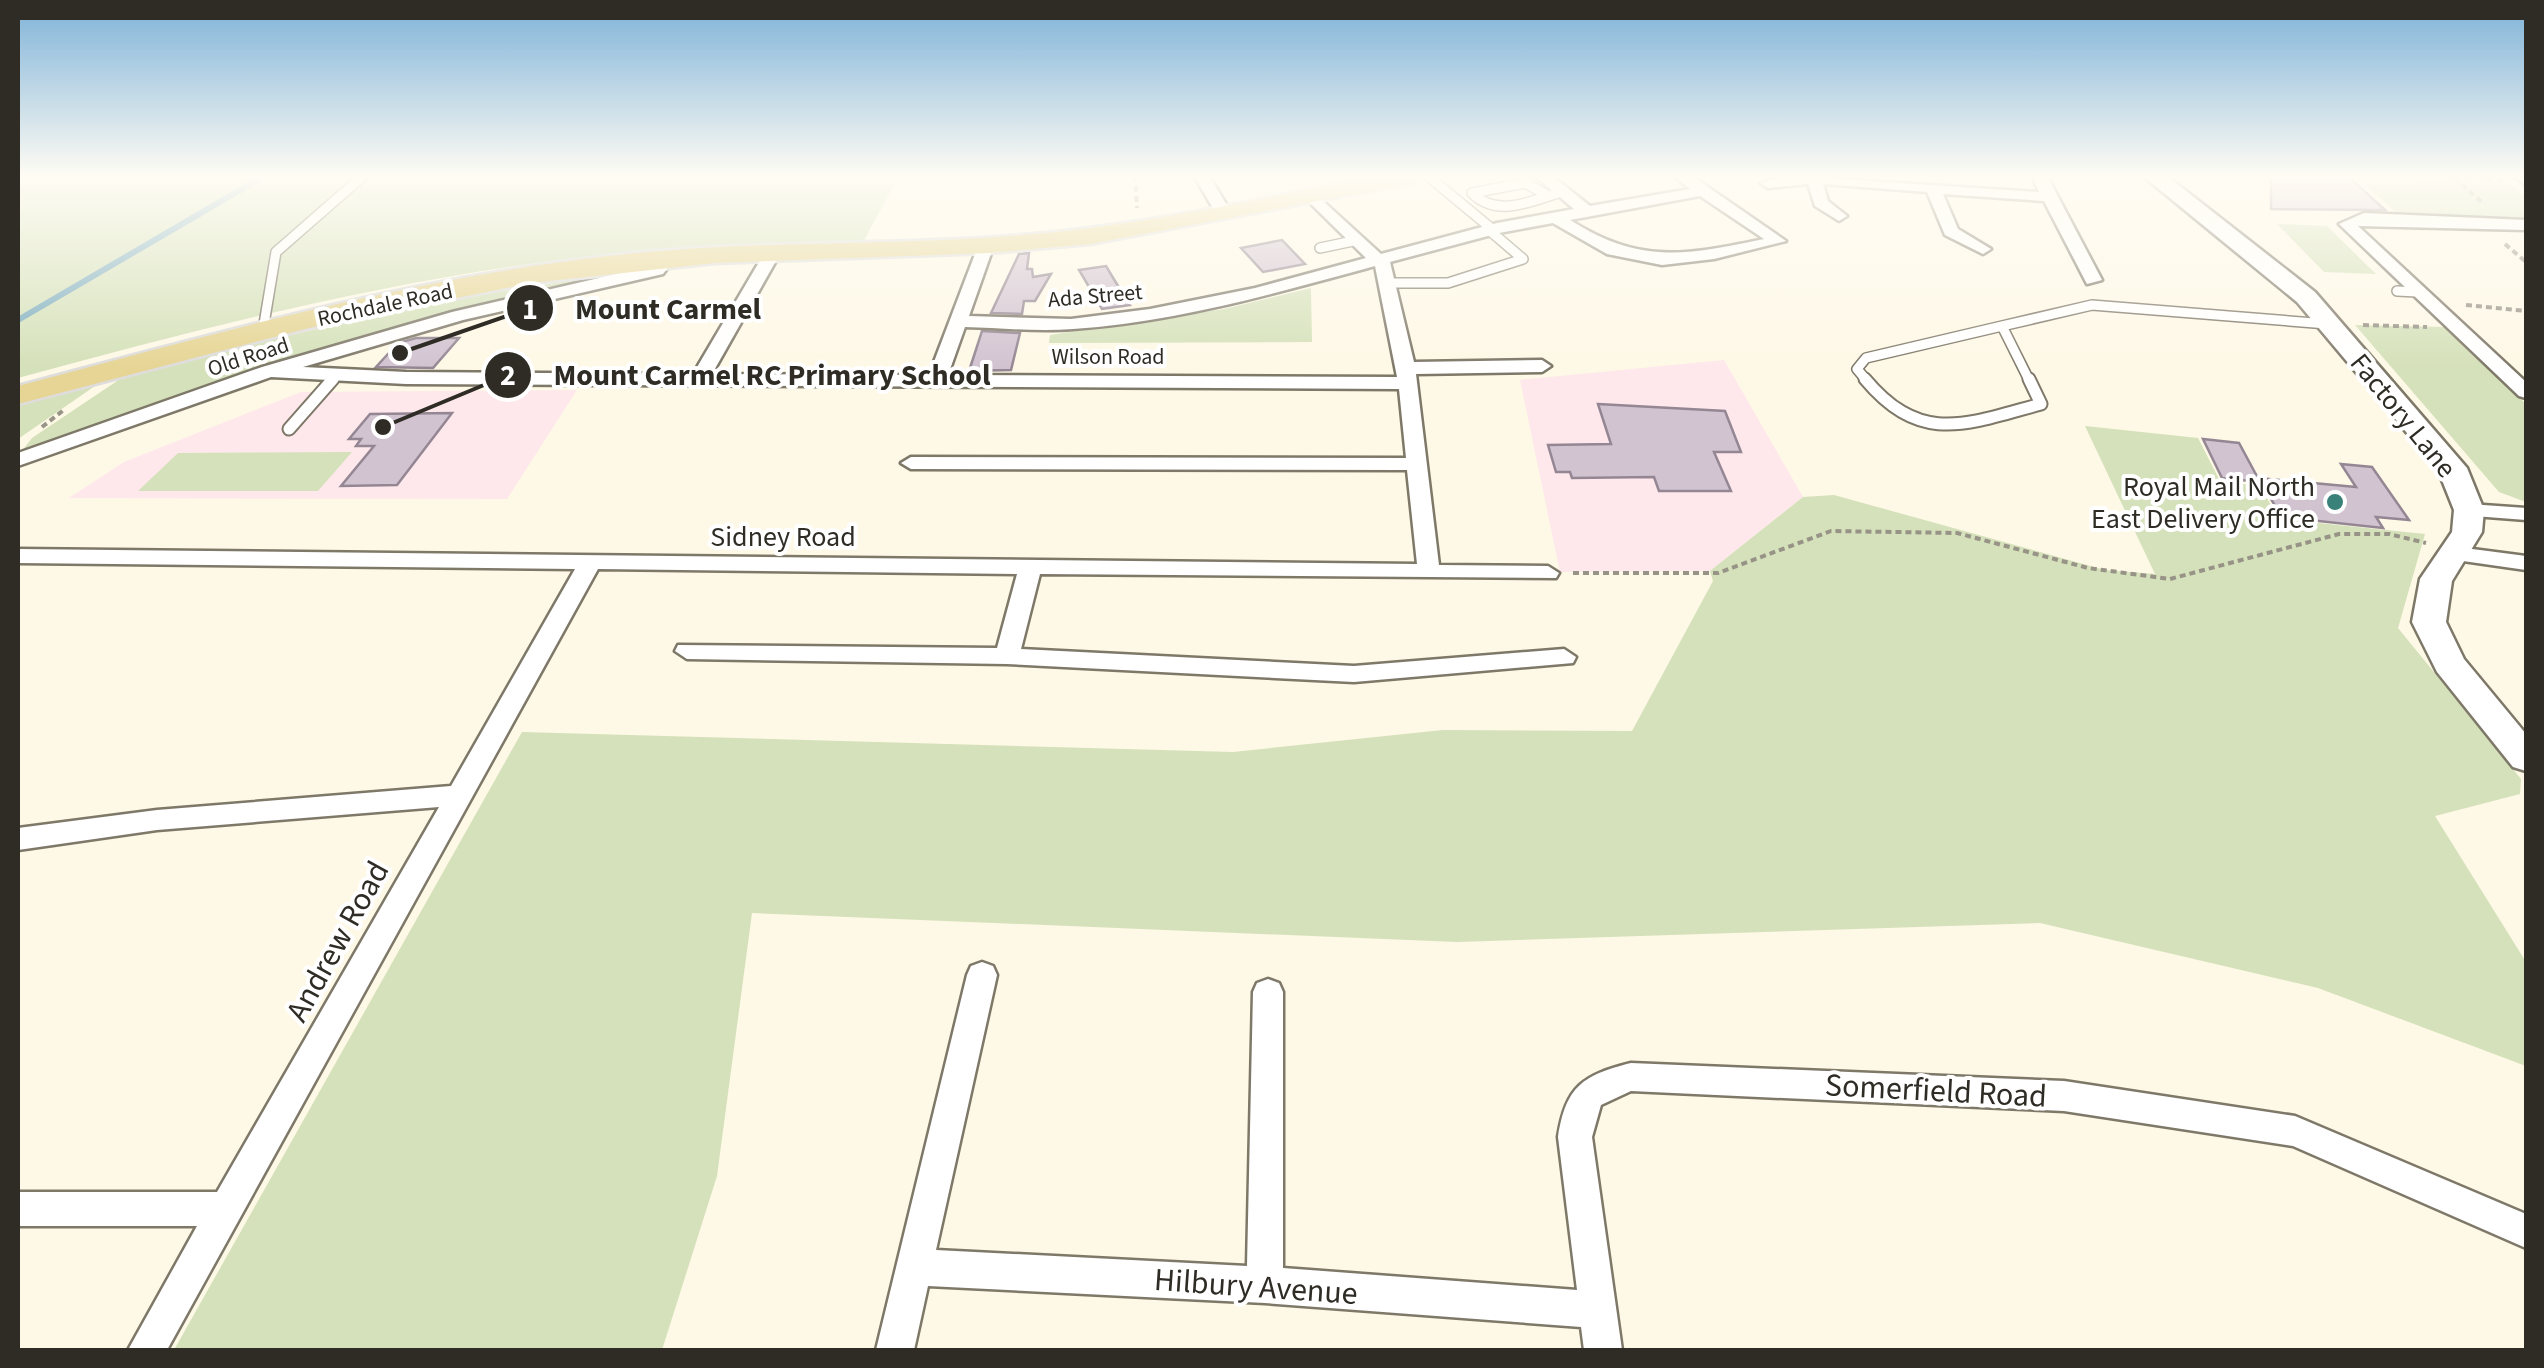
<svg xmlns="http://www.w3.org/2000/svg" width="2544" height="1368" viewBox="0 0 2544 1368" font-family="'Source Sans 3',sans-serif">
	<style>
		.education { fill: #fee8eb }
		.green { fill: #d5e1ba }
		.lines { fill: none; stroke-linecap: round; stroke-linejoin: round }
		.stream { stroke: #7eaec0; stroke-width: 6 }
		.building { fill: #d2c3d1; stroke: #948793; stroke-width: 2.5 }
		.lane-far1-casing { stroke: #7e7869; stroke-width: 12 }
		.lane-casing { stroke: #7e7869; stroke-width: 15 }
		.street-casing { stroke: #7e7869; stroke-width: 5 }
		.secondary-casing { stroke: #7e7869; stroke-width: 5 }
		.primary-casing { stroke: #dedddc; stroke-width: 5 }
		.path { stroke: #979387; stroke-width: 4; stroke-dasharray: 6 4; stroke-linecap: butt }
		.lane-far1 { stroke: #fff; stroke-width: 9 }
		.lane { stroke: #fff; stroke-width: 11 }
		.street { fill: #fff; fill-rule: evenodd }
		.secondary { fill: #fff; fill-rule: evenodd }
		.primary { fill: #e6d595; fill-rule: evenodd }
		.poi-dot { fill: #3a8179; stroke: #fff; stroke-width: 4 }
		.labels { text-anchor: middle; stroke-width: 8; stroke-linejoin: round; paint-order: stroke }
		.far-street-label { font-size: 22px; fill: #2e2c25; stroke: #fff }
		.street-label { font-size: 28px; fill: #2e2c25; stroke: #fff }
		.poi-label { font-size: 28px; fill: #2e2c25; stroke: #fff; text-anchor: end }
		.near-street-label { font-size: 32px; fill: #2e2c25; stroke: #fff }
		.leader { fill: none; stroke: #2e2c25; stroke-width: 4 }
		.callout-dot { fill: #2e2c25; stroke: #fff; stroke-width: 4 }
		.mark-label { font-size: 30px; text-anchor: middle; font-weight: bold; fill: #fff }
		.callout-label { font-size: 30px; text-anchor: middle; font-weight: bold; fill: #2e2c25; stroke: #fff; stroke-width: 8; stroke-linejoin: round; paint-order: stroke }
	</style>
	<rect width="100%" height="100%" fill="#fef8e6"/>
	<!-- education -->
	<path class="education" d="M1724,360l79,137 -93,74 -150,1 -40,-192z
		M577,390l-70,109 -438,-1 55,-36 177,-70z"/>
	<!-- green -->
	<path class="green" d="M18,176h881l-36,66c-75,3 -152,4 -228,10 -209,18 -415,71 -617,126z
		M2355,176l153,6 18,15v23l-128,-6z
		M2277,224l50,2 49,48 -52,-2z
		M619,273l-334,85 -267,98 14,-18 100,-67 313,-71z
		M1311,288l1,54 -263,1 1,-8 174,-26z
		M2355,325l92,2 79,77v98l-27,-10z
		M111,375l-93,64v-35z
		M2085,426l113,12 22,43 40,5 19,33 146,15 -27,94 123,151 -1,15 -85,22 91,146v104l-208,-78 -278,-65 -583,19 -705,-29 -35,263 -55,174h-488l348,-618 711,20 210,-22 189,1 81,-150 -3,-10 93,-74 31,-2 271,75 50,4z
		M352,452l-34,39h-180l40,-38z"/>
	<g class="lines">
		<!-- stream -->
		<path class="stream" d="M18,320l246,-144"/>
	</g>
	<!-- building -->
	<path class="building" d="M2271,176h77l37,34 -114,-1z
		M1282,240l23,24 -42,8 -22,-24z
		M1029,253l-2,16h5l1,8 18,-3 -16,27h-11l-2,13 -31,-1 28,-59z
		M1106,266l9,15 15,24 -28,4 -23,-39z
		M982,331l38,2 -9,37 -42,1z
		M416,338h43l-26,30 -57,-1 22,-24z
		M1598,404l127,7 16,41h-27l17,39h-72l-5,-14 -82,1 -2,-6h-14l-8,-27 63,-1z
		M452,413l-55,72 -56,1 33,-40h-18l5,-7h-12l21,-25z
		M2203,439l36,4 21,39 -38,-4z
		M2341,464l31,3 37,53 -33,-3 7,11 -101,-11 -24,-39 98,9z"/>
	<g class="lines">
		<defs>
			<path id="lane-far1" d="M1428,176l64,53
				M1547,195l-22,-12 -53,10c26,26 60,7 90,-1
				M1320,248l38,-8
				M1388,283h60l75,-24 -34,-29
				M2397,291l20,1
				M2002,326l28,56
				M2002,326l90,-21 235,19
				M263,330l13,-78 87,-76
				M331,382l6,-7
				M1868,382l-11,-13 9,-11 136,-32"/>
			<path id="lane" d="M1865,379c56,67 102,45 176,25l-12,-25
				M289,429l44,-50"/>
			<path id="street" d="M1194,176h15l22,36 -2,3h-12z
				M1535,176h17l38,30 100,-17 -16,-13h18l94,65 -72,18 -52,6 -55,-11 -54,-31 -54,10 -109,29 24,100 128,-2 9,6 -9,6 -126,2 23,191 109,1 11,7 -3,5 -516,-4 -19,75 333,17 210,-17 12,8 -3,6 -219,19 -347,-18 -320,-5 -12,-8 3,-6 319,3 20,-74 -419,-5 -431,781h-39l69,-124h-179v-34h199l222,-385 -282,23 -139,20v-22l139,-18 294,-24 124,-217 -557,-6v-14l1399,15 -10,-94 -496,-1 -10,-6 10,-6 495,1 -7,-69 -993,-5 -135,-7 -253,89v-13l244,-86 190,-55 199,-46 16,-13 8,5 -12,16 -200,46 -160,47 103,5 287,2 72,-122 8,-5 8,5 -69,122 217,1 51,-134 14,4 -25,71 102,3 79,-10 105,-21 111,-30 -60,-59v-6l6,-2 69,63 116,-31 77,-14zM1700,196l64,43c-78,16 -123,26 -194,-19zM1375,266l22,111 -449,-2 17,-48c36,1 73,5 108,2 103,-7 203,-36 302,-63z
				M1790,176l249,16 -7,-16h15l55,104 -15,4 -43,-83 -101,-7 15,35 33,20 -8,5 -38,-19 -18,-43 -104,-8 5,17 19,15 -8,5 -24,-15 -7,-22 -40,4 -8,-5z
				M2514,176h12v9z
				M2364,213l162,7v10l-168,-4 168,156v16l-7,-2 -180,-172z
				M2469,504l57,4v12l-65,-5 -3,-5 3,-5z
				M2457,547l69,9v14l-77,-11 -3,-5 3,-5z
				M982,962l11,4 4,9 -61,275 311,16 6,-274 4,-9 11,-4 11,4 4,9v276l294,22 -19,-153c8,-51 25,-62 73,-74l433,18 231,35 231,98v34l-233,-102 -229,-35 -433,-20 -30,14 -9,32 30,213h-38l-3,-23 -316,-24 -337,-17 -14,64h-38l91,-375 4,-9z"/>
			<path id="secondary" d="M2143,176h24l148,116 152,176 17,42 -2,22 -30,49 -6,41 18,37 62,75v37l-13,-4 -76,-95 -25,-50 8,-43 32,-47 2,-22 -16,-40 -141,-168z"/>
			<path id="primary" d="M1374,176h52l-12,7 -324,61 -101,9 -274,10 -184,20 -222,45 -291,76v-18c194,-52 390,-107 590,-130 146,-17 292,-9 438,-23 111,-11 219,-35 328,-57z"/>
		</defs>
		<!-- lane-far1 casing -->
		<use href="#lane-far1" class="lane-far1-casing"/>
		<!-- lane casing -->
		<use href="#lane" class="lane-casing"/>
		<!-- street casing -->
		<use href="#street" class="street-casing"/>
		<!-- secondary casing -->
		<use href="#secondary" class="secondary-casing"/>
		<!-- primary casing -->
		<use href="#primary" class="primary-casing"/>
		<!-- path -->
		<path class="path" d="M1135,176l2,32
			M2447,176l57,4
			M2454,178l30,26
			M2505,244l21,18
			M2466,305l60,6
			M2363,325l64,2
			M42,427l23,-18
			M1573,573h145l113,-42 126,2 131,35 82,11 169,-45h50l37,9"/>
		<!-- lane-far1 -->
		<use href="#lane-far1" class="lane-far1"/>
		<!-- lane -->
		<use href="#lane" class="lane"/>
		<!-- street -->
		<use href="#street" class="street"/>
		<!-- secondary -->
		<use href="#secondary" class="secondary"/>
		<!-- primary -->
		<use href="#primary" class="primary"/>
	</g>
	<!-- sky -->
	<linearGradient id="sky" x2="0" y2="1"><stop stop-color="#7db2d8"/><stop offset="0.48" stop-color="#fffcf4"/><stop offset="1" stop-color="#fffcf4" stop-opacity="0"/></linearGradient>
	<rect width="2544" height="368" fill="url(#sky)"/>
	<!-- markers -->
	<circle class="poi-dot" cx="2335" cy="502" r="10"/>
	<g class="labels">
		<!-- far-street labels -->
		<g class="far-street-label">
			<text transform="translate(1095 295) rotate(-5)" y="8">Ada Street</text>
			<text transform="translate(385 304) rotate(-12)" y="8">Rochdale Road</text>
			<text transform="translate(248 356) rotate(-18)" y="8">Old Road</text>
			<text x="1108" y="364">Wilson Road</text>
		</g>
		<!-- street labels -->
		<g class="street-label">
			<text transform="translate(2404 415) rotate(51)" y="10">Factory Lane</text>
			<text x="783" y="546">Sidney Road</text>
		</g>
		<!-- poi labels -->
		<g class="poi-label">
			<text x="2315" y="496">Royal Mail North<tspan x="2315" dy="32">East Delivery Office</tspan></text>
		</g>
		<!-- near-street labels -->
		<g class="near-street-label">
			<text transform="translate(337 941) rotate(-61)" y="11">Andrew Road</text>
			<text transform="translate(1936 1090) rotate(3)" y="11">Somerfield Road</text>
			<text transform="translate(1256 1286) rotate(4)" y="11">Hilbury Avenue</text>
		</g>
	</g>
	<!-- callouts -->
	<path class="leader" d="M400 353L530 308M383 427L508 375"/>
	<g class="callout-dot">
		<circle cx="400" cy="353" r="10"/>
		<circle cx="383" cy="427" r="10"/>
		<circle cx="530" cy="308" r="25"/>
		<circle cx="508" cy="375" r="25"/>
	</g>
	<g class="mark-label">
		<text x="530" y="319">1</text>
		<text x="508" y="385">2</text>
	</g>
	<g class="callout-label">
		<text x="668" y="319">Mount Carmel</text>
		<text x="772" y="385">Mount Carmel RC Primary School</text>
	</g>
	<!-- border -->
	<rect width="2544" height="1368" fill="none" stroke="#2e2c25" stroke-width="40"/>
</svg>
